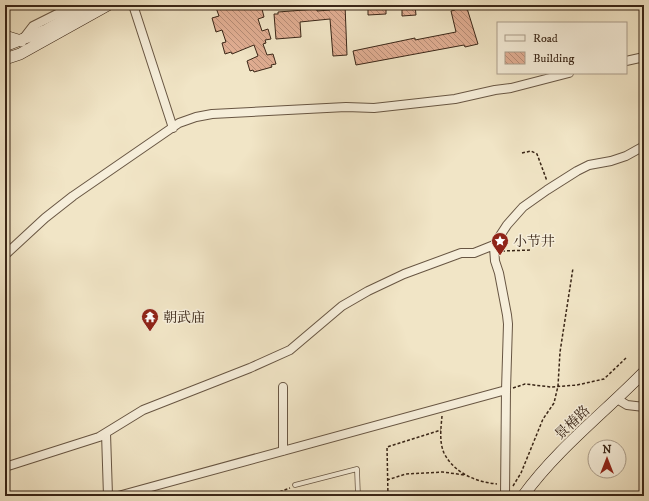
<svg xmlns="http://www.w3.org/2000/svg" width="649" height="501" viewBox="0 0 649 501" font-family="'IM FELL DW Pica','Noto Serif SC',serif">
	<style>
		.building { fill: url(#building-back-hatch); stroke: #3a2617 }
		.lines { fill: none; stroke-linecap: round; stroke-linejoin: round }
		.lane-casing { stroke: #685643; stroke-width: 5.5 }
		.street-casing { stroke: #685643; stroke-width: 10 }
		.secondary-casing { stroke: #3a2617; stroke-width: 12 }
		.path { stroke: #3a2617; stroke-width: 1.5; stroke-dasharray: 3 2; stroke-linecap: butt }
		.lane { stroke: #f6eeda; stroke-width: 4 }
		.street { stroke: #f6eeda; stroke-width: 8 }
		.secondary { stroke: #f6eeda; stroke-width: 11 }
		.labels { text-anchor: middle; stroke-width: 3; stroke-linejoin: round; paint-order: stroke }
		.poi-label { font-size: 14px; fill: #3a2617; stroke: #f6eeda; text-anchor: start }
		.street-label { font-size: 14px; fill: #3a2617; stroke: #f6eeda }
	</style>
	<defs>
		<pattern id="building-back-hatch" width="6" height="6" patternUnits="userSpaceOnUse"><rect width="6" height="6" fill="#e1ae93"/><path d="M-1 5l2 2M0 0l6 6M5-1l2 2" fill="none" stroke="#b78d77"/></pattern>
	</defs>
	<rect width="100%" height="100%" fill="#f1e5c6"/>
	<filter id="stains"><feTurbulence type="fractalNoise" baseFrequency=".005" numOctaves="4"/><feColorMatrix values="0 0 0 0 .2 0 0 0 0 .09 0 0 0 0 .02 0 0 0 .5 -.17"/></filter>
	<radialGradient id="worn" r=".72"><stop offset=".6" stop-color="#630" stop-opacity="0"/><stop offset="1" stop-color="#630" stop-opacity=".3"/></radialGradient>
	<!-- building -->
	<path class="building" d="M215,5h21l2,4 13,-4h10l3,12 -6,2 4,12 6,-2 3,10 -6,1 1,3 -3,1 4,11 6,-1 3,10 -5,1 1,2 -18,5 -1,-2 -3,1 -3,-10 11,-5 -4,-11 -22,9 -1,-2 -6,2 -3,-11 4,-1 -4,-12 -6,2 -4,-14 7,-2z
		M331,5h14l2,50 -14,1 -3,-37 -30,3 1,15 -25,2 -2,-25h4v-2l39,-3v2l13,-1v-4h1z
		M368,5h18v9l-18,1z
		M402,5h13l1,10 -14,1z
		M453,5h13l12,39 -13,3 -1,-2 -108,20 -3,-14 62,-13v2l41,-8 -5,-21 4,-1z"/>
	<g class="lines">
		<defs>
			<path id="lane" d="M295,485l62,-16 1,27"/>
			<path id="street" d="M133,5l40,123
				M23,39l10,-13 42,-21
				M626,61l18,-4
				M5,255l40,-37 28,-22 106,-73 17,-6 16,-3 134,-7 28,1 81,-9 40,-9 16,-2 58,-15
				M283,387v64
				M617,399l10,6 17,2
				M106,433l2,63
				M5,467l94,-30 44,-27 107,-42 40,-18 52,-44 26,-15 36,-17 57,-21h13l20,-8
				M118,496l388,-106
				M505,496l1,-106 2,-66 -1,-9 -8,-42 -4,-12 -1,-14v-2l13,-20 16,-18 24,-17 30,-19 12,-6 22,-4 15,-5 18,-10"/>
			<path id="secondary" d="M5,36l16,5
				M5,46l41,-16 45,-25
				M5,59l15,-5 88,-49
				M523,496c34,-47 81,-83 121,-124"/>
		</defs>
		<!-- lane casing -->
		<use href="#lane" class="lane-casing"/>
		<!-- street casing -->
		<use href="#street" class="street-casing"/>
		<!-- secondary casing -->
		<use href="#secondary" class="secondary-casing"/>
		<!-- path -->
		<path class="path" d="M522,153l9,-2 6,3 10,27
			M502,251l29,-1
			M513,388l12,-4 26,3 26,-2 27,-6 22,-21
			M442,416c-1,11 -3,26 2,37 10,20 32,29 53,31
			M387,480l19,-6 37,-2 21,3
			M513,486l8,-13 22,-54 11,-16 4,-17 2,-34 13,-84
			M271,496l2,-2 17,-6
			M388,496l-1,-49 54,-17"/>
		<!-- lane -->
		<use href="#lane" class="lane"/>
		<!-- street -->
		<use href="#street" class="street"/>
		<!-- secondary -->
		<use href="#secondary" class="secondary"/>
	</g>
	<!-- icons -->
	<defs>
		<symbol id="sight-pin" viewBox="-11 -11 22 30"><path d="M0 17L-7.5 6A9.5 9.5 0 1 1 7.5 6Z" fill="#8f2418" stroke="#f6eeda"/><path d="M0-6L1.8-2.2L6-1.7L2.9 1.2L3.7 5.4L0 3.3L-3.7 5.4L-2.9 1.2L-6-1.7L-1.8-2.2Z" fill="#fff"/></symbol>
		<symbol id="temple-pin" viewBox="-11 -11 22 30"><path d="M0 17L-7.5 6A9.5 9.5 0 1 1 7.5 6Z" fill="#8f2418" stroke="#f6eeda"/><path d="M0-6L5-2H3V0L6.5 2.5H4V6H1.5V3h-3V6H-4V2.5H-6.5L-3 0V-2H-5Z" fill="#fff"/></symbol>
	</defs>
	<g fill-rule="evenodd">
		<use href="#sight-pin" x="490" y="231" width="20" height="27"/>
		<use href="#temple-pin" x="140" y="307" width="20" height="27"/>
	</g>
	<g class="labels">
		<!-- poi labels -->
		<g class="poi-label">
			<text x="513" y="246">小节井</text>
			<text x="163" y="322">朝武庙</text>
		</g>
		<!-- street labels -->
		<g class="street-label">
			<text transform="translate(572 422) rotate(-44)" y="5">景椿路</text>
		</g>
	</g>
	<!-- margin -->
	<rect width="649" height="501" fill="none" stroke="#f1e5c6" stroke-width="20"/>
	<rect x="6" y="6" width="637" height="489" fill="none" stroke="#3a2617" stroke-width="2"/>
	<rect x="10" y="10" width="629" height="481" fill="none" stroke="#3a2617"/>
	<!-- legend -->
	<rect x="497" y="22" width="130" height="52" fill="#f6eeda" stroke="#ab9e8c"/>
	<rect x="505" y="35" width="20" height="6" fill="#f6eeda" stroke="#ab9e8c"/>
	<text x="533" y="42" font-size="12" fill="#3a2617">Road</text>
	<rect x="505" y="52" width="20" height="12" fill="url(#building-back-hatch)" stroke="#ab9e8c"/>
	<text x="533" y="62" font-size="12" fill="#3a2617">Building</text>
	<!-- north arrow -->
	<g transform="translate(607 459)"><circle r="19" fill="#f6eeda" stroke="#ab9e8c"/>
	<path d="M0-3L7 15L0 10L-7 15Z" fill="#8f2418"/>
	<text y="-6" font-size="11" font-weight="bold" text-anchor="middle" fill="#3a2617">N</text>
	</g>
	<rect width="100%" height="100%" filter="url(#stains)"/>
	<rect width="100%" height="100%" fill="url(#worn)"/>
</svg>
